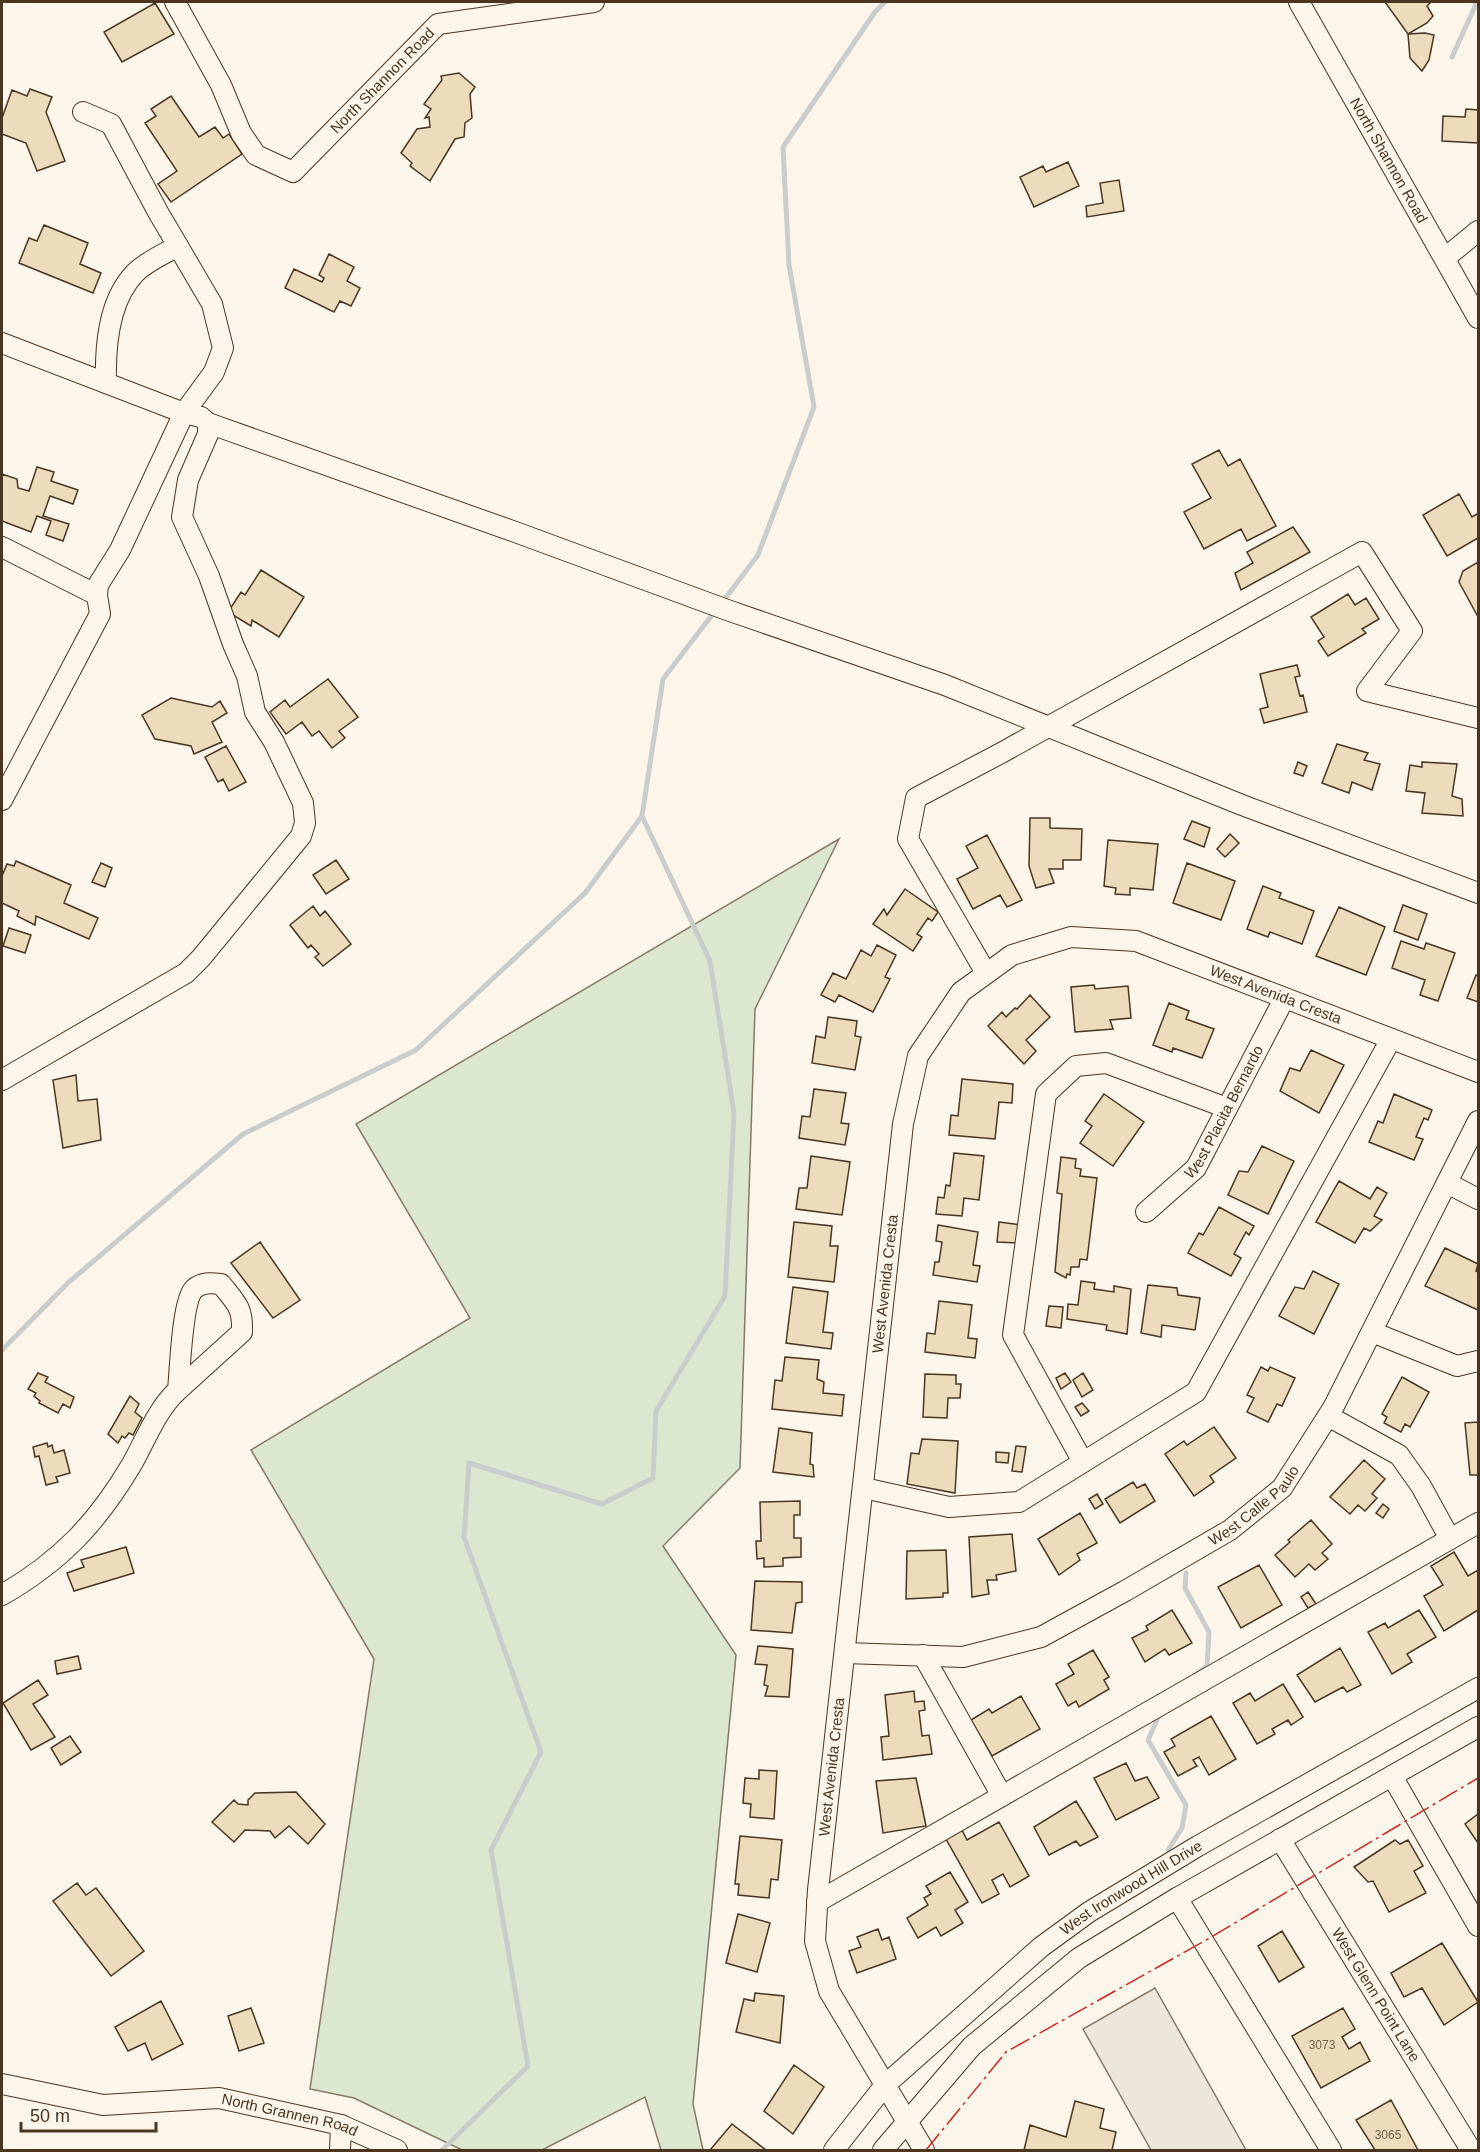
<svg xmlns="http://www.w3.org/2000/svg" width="1480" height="2152" viewBox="0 0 1480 2152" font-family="Helvetica,sans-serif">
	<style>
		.green { fill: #dce7d0; stroke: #887966; stroke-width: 1.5 }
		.parking { fill: #ede7d9; stroke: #887966; stroke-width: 1.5 }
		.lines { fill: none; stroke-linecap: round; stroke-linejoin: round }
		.stream { stroke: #c9cecd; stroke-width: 5 }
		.building { fill: #ecdcbc; stroke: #4a3520; stroke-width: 1.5 }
		.minor-casing { stroke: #4a3520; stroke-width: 22 }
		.minor { stroke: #fbf6e9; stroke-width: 20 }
		.power { stroke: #c62828; stroke-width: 1.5; stroke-dasharray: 21 4.5 3 4.5; stroke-linecap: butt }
		.labels { text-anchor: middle; stroke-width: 4.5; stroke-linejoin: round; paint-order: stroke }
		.number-label { font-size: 12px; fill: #725f47 }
		.street-label { font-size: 15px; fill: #4a3520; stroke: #fbf6e9 }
	</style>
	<rect width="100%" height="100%" fill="#fbf6e9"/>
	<!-- green -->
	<path class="green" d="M839,839l-84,170 -15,459 -77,78 73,109 -43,449 10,46h-42l-16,-53 -103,53h-80l-108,-52 -44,-9 64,-430 -123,-209 219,-132 -114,-194z"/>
	<!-- parking -->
	<path class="parking" d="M1155,1988l91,162h-95l-68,-121z"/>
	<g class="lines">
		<!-- stream -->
		<path class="stream" d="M1452,57l25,-55
			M721,604l37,-49 56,-148 -25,-142 -6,-118 92,-135 10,-10
			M2,1350l67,-68 174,-148 173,-84 169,-157 57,-77
			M1186,1573l-1,15 24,44 -2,34 -11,8
			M1161,1711l-13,29 38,65 -4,23 -14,22
			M442,2150l86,-84 -37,-216 50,-98 -77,-215 5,-74 133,41 51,-26 3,-67 69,-115 9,-183 -24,-152 -68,-145 21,-137 52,-68"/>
	</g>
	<!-- building -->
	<path class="building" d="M1385,2h46l-4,4 6,10 -6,7 -19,11z
		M155,3l19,31 -52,28 -18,-30z
		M1425,33l9,2 -5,25 -7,11 -12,-13 -2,-24z
		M459,73l16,14 -5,7 2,24 -7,5 -1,14 -9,2 -25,42 -20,-15 2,-3 -11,-10 16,-24 13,-2 -1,-10 -4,1 6,-9 -7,-5 18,-24 -1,-4z
		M30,89l22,8 -6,15 19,49 -28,10 -11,-28 -24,-9v-16l10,-28 15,6z
		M171,96l28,41 16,-10 8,11 6,-4 13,20 -71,48 -13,-18 19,-13 -32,-48 11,-7 -5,-7z
		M1466,109l12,1v33l-36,-2 1,-25 22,1z
		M1068,162l11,24 -45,21 -14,-30 23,-11 3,6z
		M1119,180l5,31 -37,6 -1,-11 17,-3 -3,-20z
		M44,225l44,18 -8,21 21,9 -8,20 -74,-30 10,-25 8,3z
		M329,254l25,13 -7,14 13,7 -9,18 -11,-5 -6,11 -49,-24 9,-19 28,13 2,-4 -5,-3z
		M1219,450l9,16 12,-7 36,67 -29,15 -6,-12 -37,20 -20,-37 27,-14 -19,-34z
		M37,467l17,5 -3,9 27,9 -5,14 -23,-8 -7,20 26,8 -6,17 -17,-6 5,-14 -14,-5 -6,16 -29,-11v-47l15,5 1,9 11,3z
		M1459,494l13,23 5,-3 1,2v22l-31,18 -24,-41z
		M1293,527l17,25 -69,38 -6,-17 18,-10 -6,-11z
		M1478,562v52l-1,1 -18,-33 4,-11z
		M261,570l43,27 -25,40 -27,-17 -1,6 -23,-14 13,-20 4,3z
		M1348,594l7,11 11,-7 13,21 -17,10 4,4 -38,23 -10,-15 6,-4 -13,-20z
		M1297,665l3,11 -5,1 5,19 3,-1 4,17 -43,11 -4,-14 8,-2 -8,-33z
		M328,679l30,38 -19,14 6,7 -13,10 -13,-17 -7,5 -10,-14 -16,12 -16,-22 15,-12 5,7z
		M171,698l41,9 8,-6 7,12 -15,9 10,20 -28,12 -3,-8 -36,-7 -13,-24z
		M1337,744l31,9 -4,7 16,4 -8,26 -20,-8 -3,11 -27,-10z
		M226,746l20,36 -17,9 -6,-12 -5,3 -13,-25z
		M1298,762l9,4 -4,10 -9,-3z
		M1422,762l35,2 -5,32 10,3 1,17 -41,-3 3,-20 -19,-2 4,-26 12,2z
		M1030,818h20v10l32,1 -1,31h-18v9h-14l5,14 -18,5 -7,-22z
		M1192,821l18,7 -6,19 -20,-8z
		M1230,834l9,9 -14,14 -8,-8z
		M987,835l35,65 -15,7 -7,-12 -27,14 -16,-30 21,-11 -12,-22z
		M1108,840l50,4 -5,46 -23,-2v7l-15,-1 1,-6 -12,-2z
		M336,860l13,19 -23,15 -13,-19z
		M16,861l55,24 -7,18 34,15 -9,21 -53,-23 -1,9 -18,-9 2,-5 -17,-8v-27l5,-12 7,2z
		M101,863l11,5 -7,19 -13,-5z
		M1187,863l48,18 -14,39 -48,-17z
		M1263,886l18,7 -2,5 35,13 -12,33 -32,-12 -2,5 -21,-8z
		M905,889l33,23 -6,9 -4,-3 -11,16 5,3 -9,14 -40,-27 11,-15 3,6z
		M1403,905l24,9 -9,26 -24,-9z
		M313,906l7,10 5,-5 26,33 -28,22 -8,-9 4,-3 -8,-9 -3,3 -18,-23z
		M1339,907l46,20 -19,48 -50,-19z
		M9,928l22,7 -6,18 -22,-7z
		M1401,941l23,8 2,-6 29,10 -17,48 -18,-6 5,-15 -33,-12z
		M877,945l19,10 -11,22 5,2 -17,33 -34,-17 -4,7 -14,-7 12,-22 13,6 15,-29 10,6z
		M1476,975l2,1v26l-11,-4z
		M1094,985l1,4 33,-3 3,32 -21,2 3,9 -38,3 -4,-45z
		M1030,995l20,22 -24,23 10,11 -12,13 -36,-38 14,-14 4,5 9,-9 2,1z
		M1169,1003l20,8 -3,8 28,10 -12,29 -29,-10 -1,4 -19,-7z
		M828,1017l29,4 -2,15 6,1 -6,33 -43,-7 4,-27 9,2z
		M1311,1050l33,15 -25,48 -39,-22 10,-23 10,3z
		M76,1075l2,26 19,-2 4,41 -38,8 -10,-68z
		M962,1079l51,5 -1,19 -13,-1 -4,37 -46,-4 2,-20 7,1z
		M814,1089l32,4 -5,30 8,1 -4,21 -46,-7 3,-22 8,1z
		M1104,1094l40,28 -31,44 -33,-23 12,-17 -7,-5z
		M1394,1094l38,16 -4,10 -4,-2 -8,19 7,2 -9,21 -45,-18 9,-21 5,2z
		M1262,1146l32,15 -26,53 -40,-19 11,-24 9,1z
		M954,1153l30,3 -5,44 -15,-2 -2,18 -26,-2 2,-17 6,1 2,-13 4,1z
		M811,1156l39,6 -8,53 -46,-6 3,-21h8z
		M1061,1157l15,2 -1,9 6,1 -1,7 17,2 -10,82 -7,-1 -1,8h-8l-1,8 -3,-1 -1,4 -11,-6 7,-78 -5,-1z
		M1339,1181l31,18 7,-12 10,6 -13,23 8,4 -12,11 -6,-3 -9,15 -39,-21z
		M1219,1207l35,19 -5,9 -3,-3 -12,22 7,4 -10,18 -43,-23 11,-20 4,2z
		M794,1222l38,4 -2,20h8l-4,36 -46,-5z
		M999,1222l22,3 -3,18 -21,-1z
		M938,1225l40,7 -5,33 7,1 -3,16 -44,-7 2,-13h4l3,-20 -6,-1z
		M260,1242l40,58 -27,18 -42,-55z
		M1445,1248l33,16 -2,7 2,1v38l-53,-24z
		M1313,1271l26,13 -25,50 -35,-18 16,-29 9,2z
		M1081,1281l14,2 -1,6 20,3v-6l17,3 -4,45 -21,-4 1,-5 -40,-6 1,-15 10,1z
		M1148,1285l29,3 1,7 22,3 -5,32 -33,-5 -1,12 -20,-4z
		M793,1287l35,5 -5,40 10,1 -2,16 -45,-6z
		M939,1301l33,4 -4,33 9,1 -2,19 -50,-6 2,-19 8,1z
		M1049,1306l14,1 -2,21 -15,-2z
		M785,1357l34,3 -2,19 7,3 -1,11 21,2 -2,21 -70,-7 3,-29 7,1z
		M1261,1367l7,4 2,-4 25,11 -13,28 -5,-2 -9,18 -21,-10 7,-14 -7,-3z
		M38,1373l10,4 -3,5 29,15 -4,11 -7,-4 -5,9 -19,-10 1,-2 -6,-5 2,-3 -8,-4z
		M1065,1373l6,9 -10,7 -5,-11z
		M1083,1373l10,17 -11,7 -9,-17z
		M925,1374l31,1v9h5l-1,14h-12l-1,20 -24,-1z
		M1402,1377l27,15 -19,35 -5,-3 -4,8 -17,-9 3,-6 -5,-3z
		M130,1396l9,8 -4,8 7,6 -9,17 -4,-2 -4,5 -3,-2 -4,7 -10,-9z
		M1082,1403l7,8 -8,5 -6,-9z
		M1478,1422v53h-8l-5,-52z
		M1214,1427l22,31 -26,18 4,6 -20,14 -29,-42 19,-13 3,4z
		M779,1428l33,5 -2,31 3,1 1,12 -41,-5z
		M922,1439l36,2 -3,52 -48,-9 4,-31 8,1z
		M47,1443l1,4 4,-2 2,8 10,-3 6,23 -14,4 2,5 -12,3 -7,-29 -4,1 -2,-10z
		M1016,1446l10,1 -4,25 -10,-1z
		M996,1452l13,1 -1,10 -12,-1z
		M1364,1460l21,19 -13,15 5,4 -12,13 -7,-6 -8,9 -20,-17z
		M1133,1482l4,6 8,-4 10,17 -35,22 -15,-24z
		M1097,1494l6,10 -8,5 -6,-10z
		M800,1501v14h-6v23h7v19l-18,1v8l-19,1v-9l-7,1 -1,-18h5l-1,-39z
		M1383,1504l6,5 -6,9 -7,-5z
		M1080,1513l17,30 -20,11 3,6 -21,15 -21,-36z
		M1311,1520l21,24 -10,9 6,6 -13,11 -6,-6 -14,13 -20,-22 15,-13 -2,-2z
		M1012,1534l4,37 -20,4 1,5h-10l2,14 -17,3 -3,-60z
		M126,1547l8,26 -60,18 -7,-18 17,-6 -3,-7z
		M946,1550l2,43h-5v4l-37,2 1,-48z
		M1454,1552l14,24 10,-6v40l-34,21 -20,-35 19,-11 -12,-19z
		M1259,1565l23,40 -41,23 -23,-41z
		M755,1581l47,1v20l-6,1 -4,30 -41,-3z
		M1308,1592l8,12 -8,4 -7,-11z
		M1172,1610l20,33 -23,12 -4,-6 -20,13 -13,-24 16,-8 -2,-4z
		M1419,1610l17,27 -29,17 5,8 -20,12 -24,-42 17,-9 3,5z
		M758,1646l35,3 -4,48 -24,-1 3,-10 -4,-1 3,-20 -12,-1z
		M1340,1648l21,37 -14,7 -4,-5 -28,15 -18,-27z
		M1093,1650l16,27 -5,3 5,9 -30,18 -3,-6 -8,5 -12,-22 18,-10 -6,-10z
		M78,1656l3,13 -24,5 -2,-13z
		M38,1680l10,15 -15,9 22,33 -24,13 -28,-47z
		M1283,1684l20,33 -12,8 -3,-5 -16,9 3,5 -18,10 -24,-41 17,-10 5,8z
		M914,1691l1,11 9,-1 1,9 -6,1 3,25 7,-1 3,19 -49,6 -2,-23 8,-1 -4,-41z
		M1021,1696l19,33 -48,27 -21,-36 18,-11 3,4z
		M1211,1716l25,43 -27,16 -10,-18 -6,3 4,6 -19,10 -14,-24 11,-6 -4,-7z
		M70,1736l11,16 -20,13 -10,-17z
		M1126,1763l9,18 12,-4 12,21 -43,22 -22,-42z
		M759,1770l18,1 -3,48 -24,-2 1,-13 -8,-1 2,-25 14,1z
		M916,1778l10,48 -43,7 -7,-52z
		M296,1792l29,32 -17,20 -19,-18 -14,12 -5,-7 -25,-1 -11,12 -22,-20 22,-22 4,4 10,1v-5l7,-7z
		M1076,1801l22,36 -18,9 -4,-5 -27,14 -15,-28z
		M1478,1814v29l-13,-19z
		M999,1822l30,54 -19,11 -7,-13 -11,6 7,14 -17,9 -36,-64 16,-9 5,10z
		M740,1836l42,4 -4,40 -7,-1 -2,19 -31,-3 1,-11h-4z
		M1395,1840l5,4 8,-4 15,26 -9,5 12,22 -37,19 -16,-31 -5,1 -14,-15z
		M950,1872l18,30 -13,8 8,13 -22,13 -5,-9 -18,11 -11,-20 21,-13 -4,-7 7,-4 -5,-8z
		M77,1883l9,12 10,-7 48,63 -33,25 -58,-75z
		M738,1914l32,9 -13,49 -31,-9z
		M878,1929l4,11 7,-3 7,22 -39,14 -8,-22 12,-4 -4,-10z
		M1282,1931l22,36 -25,15 -21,-36z
		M1442,1943l36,59 -34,23 -22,-37 -18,9 -13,-24z
		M755,1993l29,3 -4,47 -44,-11 8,-33 10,2z
		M161,2001l22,43 -31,16 -7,-17 -17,8 -13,-24z
		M251,2008l13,35 -25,8 -11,-35z
		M1343,2008l12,21 -13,8 7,12 11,-7 10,19 -49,27 -29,-52z
		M794,2065l30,22 -31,47 -29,-23z
		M1391,2100l27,50h-43l-19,-30z
		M1075,2101l29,8 -4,19 16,4 -4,18h-88l6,-25 36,12z
		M732,2124l34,26h-56z"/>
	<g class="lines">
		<defs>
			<g id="minor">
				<path id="s1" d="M175,2l46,83 20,48 15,22 37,17 145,-148 156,-22"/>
				<path id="s2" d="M1299,2l179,316"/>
				<path d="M1445,258l33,-27"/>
				<path d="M2,343l182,70 17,4 7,6v11l-20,46 -6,37 27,59 24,68 14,32 8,36 19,30 29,61 2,20 -4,13 -100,122 -15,15 -184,107"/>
				<path d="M106,383c-1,-36 2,-82 29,-110 12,-12 29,-19 43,-27"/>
				<path d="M208,423l310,110 212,78 215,74 297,120 236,88"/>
				<path d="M2,547l95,48"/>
				<path d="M2,800l98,-186 -3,-19 1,-10 22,-35 64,-137 30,-41 9,-24 -11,-44 -54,-92 -47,-88 -28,-12"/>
				<path d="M986,973l-78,-134 8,-41 87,-46 359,-200 50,79 -45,60 111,27"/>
				<path d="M1447,1183l31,16"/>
				<path id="s3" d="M1146,1212l50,-44 88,-169"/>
				<path d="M1372,1332l85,34 21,-5"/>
				<path d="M1328,1416l71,39 22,31 29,53"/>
				<path d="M1083,1462l-70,-127 33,-241 30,-28 30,-3 121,45"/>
				<path d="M864,1488l85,19 70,-5 177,-110 195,-353"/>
				<path d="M2,1595c59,-34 95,-72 130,-131 14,-25 25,-55 46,-74l64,-58c1,-25 -6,-29 -21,-48 -10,-1 -19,-2 -27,5 -12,12 -14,82 -16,101"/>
				<path id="s4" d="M845,1653l118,4 78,-20 84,-46 105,-61 52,-42 51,-80 145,-287"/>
				<path d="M923,1655l79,141"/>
				<path d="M1392,1776l86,150"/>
				<path id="s5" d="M1280,1839l191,311"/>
				<path d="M1177,1898l154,252"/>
				<path d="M817,1902l661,-379"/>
				<path id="s6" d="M2,2084l101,21 116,-7 122,27 56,25"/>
				<path d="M340,2150l1,-25"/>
				<path id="s7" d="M834,2150l51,-65 156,-138 48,-35 109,-66 280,-158"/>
				<path d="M883,2150l89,-104 107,-88 98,-60 301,-171"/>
				<path id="s8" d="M924,2150l-95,-159 -14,-50 3,-51 85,-766 15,-68 43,-64 51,-37 59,-18 65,4 342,131"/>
			</g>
		</defs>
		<!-- minor casing -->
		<use href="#minor" class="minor-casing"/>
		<!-- minor -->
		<use href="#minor" class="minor"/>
		<!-- power -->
		<path class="power" d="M926,2150l80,-98 202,-113 270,-161"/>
	</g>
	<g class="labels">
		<!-- number labels -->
		<g class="number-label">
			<text x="1322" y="2049">3073</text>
			<text x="1388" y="2139">3065</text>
		</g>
		<!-- street labels -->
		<g class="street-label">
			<text dy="5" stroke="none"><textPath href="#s1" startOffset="342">North Shannon Road</textPath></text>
			<text dy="5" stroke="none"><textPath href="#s2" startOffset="182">North Shannon Road</textPath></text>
			<text dy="5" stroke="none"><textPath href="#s8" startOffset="1545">West Avenida Cresta</textPath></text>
			<text dy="5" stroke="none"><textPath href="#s3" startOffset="129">West Placita Bernardo</textPath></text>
			<text dy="5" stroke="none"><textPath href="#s8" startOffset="898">West Avenida Cresta</textPath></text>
			<text dy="5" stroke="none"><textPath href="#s4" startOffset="450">West Calle Paulo</textPath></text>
			<text dy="5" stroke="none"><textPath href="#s8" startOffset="412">West Avenida Cresta</textPath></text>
			<text dy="5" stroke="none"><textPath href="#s7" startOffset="399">West Ironwood Hill Drive</textPath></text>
			<text dy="5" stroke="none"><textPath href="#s5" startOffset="183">West Glenn Point Lane</textPath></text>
			<text dy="5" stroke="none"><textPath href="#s6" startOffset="292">North Grannen Road</textPath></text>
		</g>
	</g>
	<!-- border -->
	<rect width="1480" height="2152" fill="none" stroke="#4a3520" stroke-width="6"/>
	<!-- scale -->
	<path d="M21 2122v9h135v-9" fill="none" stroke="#4a3520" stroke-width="3"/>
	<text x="30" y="2122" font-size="18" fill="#4a3520" stroke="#fbf6e9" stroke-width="4.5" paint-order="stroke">50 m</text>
</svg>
